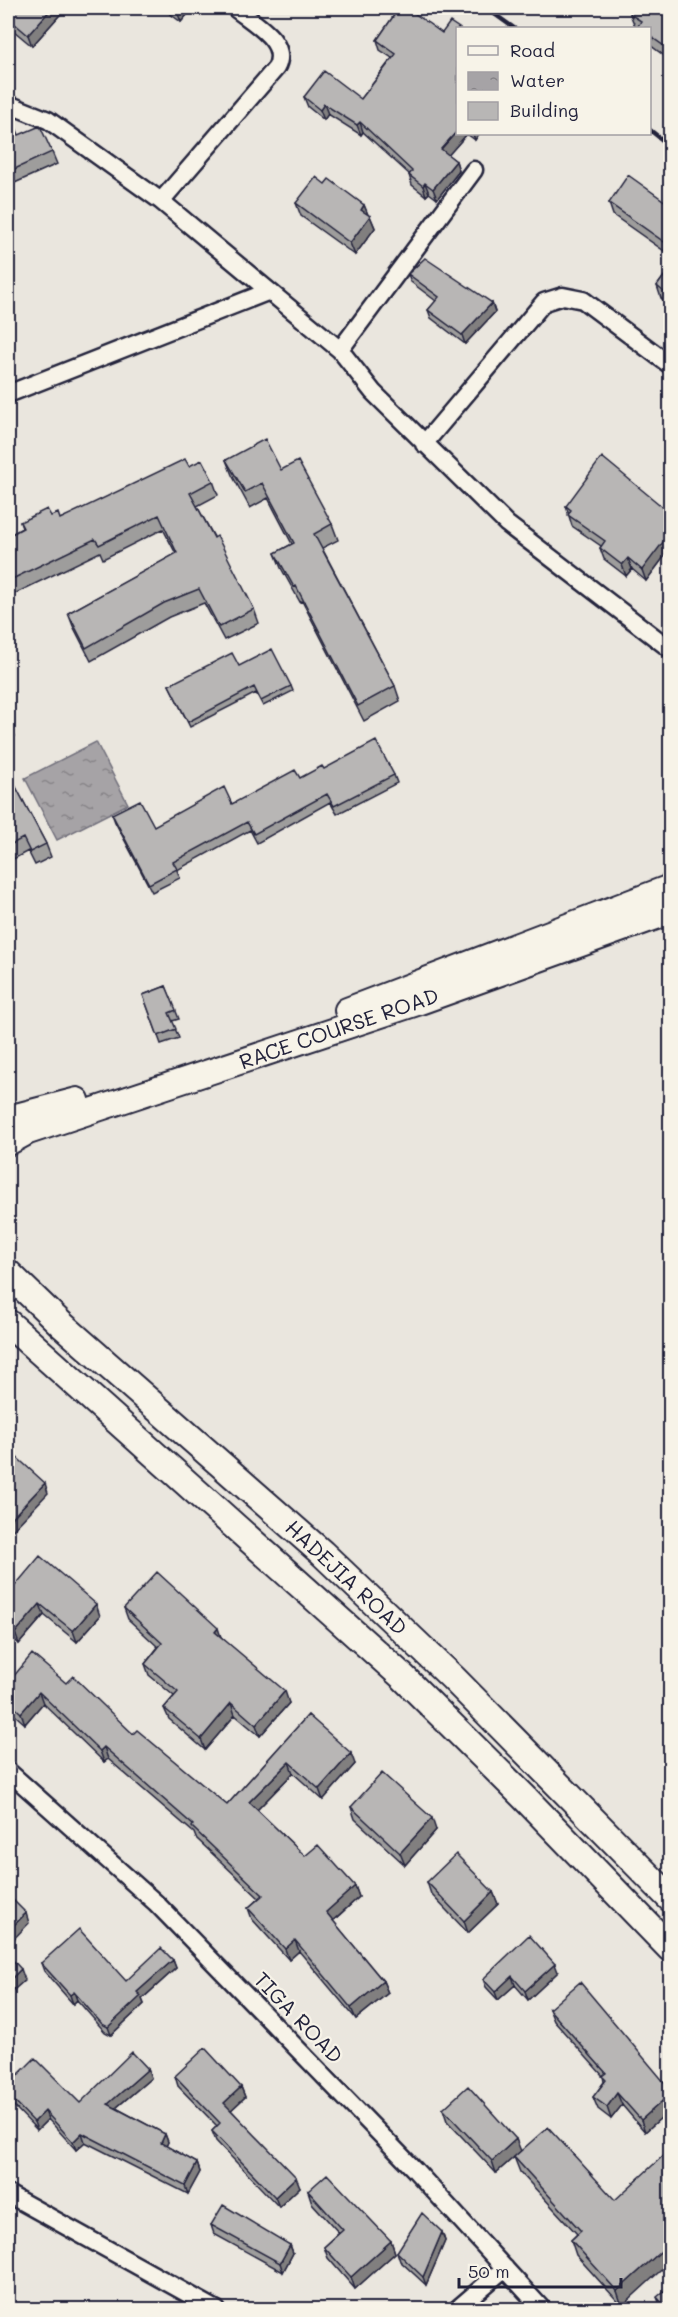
<svg xmlns="http://www.w3.org/2000/svg" width="678" height="2317" viewBox="0 0 678 2317" font-family="Mali,sans-serif">
	<style>
		.water { fill: url(#water-ripples); stroke: #716f7b; stroke-width: 1.5 }
		.lines { fill: none; stroke-linecap: round; stroke-linejoin: round }
		.street-casing { stroke: #22223b; stroke-width: 21 }
		.secondary-casing { stroke: #22223b; stroke-width: 28 }
		.primary-casing { stroke: #22223b; stroke-width: 30 }
		.street { stroke: #f7f3e8; stroke-width: 16 }
		.secondary { stroke: #f7f3e8; stroke-width: 24 }
		.primary { stroke: #f7f3e8; stroke-width: 26 }
		.rail { stroke: #22223b; stroke-width: 4.5 }
		.wall { fill: #9e9d9c; stroke: #22223b; stroke-width: 1.5 }
		.shaded-wall { fill: #817f7f; stroke: #22223b; stroke-width: 1.5 }
		.building { fill: #b8b6b5; stroke: #22223b; stroke-width: 1.5 }
		.labels { text-anchor: middle; stroke-width: 4.5; stroke-linejoin: round; paint-order: stroke }
		.street-label { font-size: 21px; fill: #22223b; stroke: #f7f3e8 }
	</style>
	<defs>
		<pattern id="water-ripples" width="26" height="14" patternUnits="userSpaceOnUse" patternTransform="scale(1.5)"><rect width="26" height="14" fill="#a6a3a6"/><path d="M2 4q2-2 4 0t4 0M15 11q2-2 4 0t4 0" fill="none" stroke="#878488"/></pattern>
	</defs>
	<rect width="100%" height="100%" fill="#eae6de"/>
	<filter id="ink" filterUnits="userSpaceOnUse"><feTurbulence type="fractalNoise" baseFrequency=".0167" numOctaves="2"/><feDisplacementMap in="SourceGraphic" scale="12" xChannelSelector="R" yChannelSelector="G"/><feConvolveMatrix kernelMatrix="1 2 1 2 8 2 1 2 1" color-interpolation-filters="sRGB"/></filter>
	<g filter="url(#ink)">
		<!-- water -->
		<path class="water" d="M96,742l32,62 -71,36 -32,-62z"/>
		<g class="lines">
			<defs>
				<path id="street" d="M8,104l40,16 113,81 179,149 33,42 134,132 163,125
					M161,201l115,-133c14,-26 -23,-45 -41,-60
					M340,350l134,-180
					M8,394l259,-102
					M424,444l120,-142 19,-6 20,4 87,65
					M8,1771l148,132 259,267 128,140
					M8,2194l209,116
					M456,2310l49,-42"/>
				<path id="secondary" d="M347,1010l323,-123
					M8,1118l69,-18
					M8,1143l20,-11 389,-129 253,-91"/>
				<path id="primary" d="M8,1273l53,51 261,229 131,125 217,220
					M8,1323l395,354 121,120 146,151"/>
			</defs>
			<!-- street casing -->
			<use href="#street" class="street-casing"/>
			<!-- secondary casing -->
			<use href="#secondary" class="secondary-casing"/>
			<!-- primary casing -->
			<use href="#primary" class="primary-casing"/>
			<!-- street -->
			<use href="#street" class="street"/>
			<!-- secondary -->
			<use href="#secondary" class="secondary"/>
			<!-- primary -->
			<use href="#primary" class="primary"/>
			<!-- rail -->
			<path class="rail" d="M486,8l28,20
				M650,130l20,16"/>
		</g>
		<!-- wall -->
		<path class="wall" d="M8,8h58l-34,38 -24,-20z
			M162,8h29l1,1 -11,13z
			M399,8l59,126h9l-19,21 8,6 3,10 -22,28 -8,-6 -3,3 -14,-11 -3,-10v-1l-46,-42 -2,3 -33,-21 -4,6 -16,-13 -4,-10 57,2 31,-41 -12,-8 -3,-10z
			M670,8v52l-20,-15v-17h-13l-2,-2 -5,-12z
			M8,120l11,15 33,17 5,12 -49,22z
			M467,134h12l-4,6z
			M325,184l39,21 4,10 2,1 5,12 -20,27 -54,-39 -5,-13z
			M609,203l61,2v50l-57,-40z
			M670,268v38l-9,-8 -4,-12z
			M408,274l84,29 3,9 -30,32 -34,-26 -3,-8 8,-9 -25,-19z
			M226,460l55,10 51,54 6,16 -16,8 73,138 5,15 -36,20 -62,-120 -2,1 -19,-34 -6,-15 17,-9 -24,-46 -18,10 -18,-33z
			M189,466l24,15 5,14 -21,11 57,103 5,14 -35,17 -20,-37 -35,14 -78,44 -18,-35 -5,-13 108,-59 -13,-25 -60,30 -3,-7 -92,45v-61l14,-8 -2,-6 31,-6 9,3z
			M566,506l104,7v36l-24,32 -14,-12 -6,7 -22,-17 -4,-11 1,-2 -29,-20z
			M239,666l52,20 2,5 -30,15 -7,-13 -66,34 -21,-42z
			M8,718l7,18 -7,3z
			M324,769l70,6 3,8 -60,31 -7,-12 -73,41 -7,-13 -73,40 3,8 -28,14 -37,-70 -3,-8 42,12 78,-22z
			M8,772l38,72 5,13 -16,8 -7,-14 -20,11z
			M166,986l13,33 -7,2 7,17 -18,6 -18,-49z
			M8,1594l92,22 -23,26 -33,-27 -25,29 -11,-10z
			M124,1608l97,29 68,66 -29,33 -25,-21 -30,35 -36,-31 -5,-11 10,-12 -25,-21 -4,-11 13,-17 -30,-28z
			M8,1683h58l161,122 81,-90 47,49 -32,36 -30,-27 -36,37 48,46 50,30 4,11 -26,24 50,60 5,12 -32,26 -57,-68 -10,9 -37,-41 -4,-11 11,-10 -63,-60 -2,-5 -86,-74 -4,3 -61,-59 -18,21 -17,-15z
			M351,1807l85,23 -31,35 -50,-46z
			M427,1882l66,10 5,12 -30,29 -37,-39z
			M173,1960l3,8 -34,31 2,5 -33,31 -6,-3 -28,-32 -4,4 -29,-33 -3,-8 85,18z
			M558,1972l-30,28 -13,-15 -17,15 -12,-13 -3,-8z
			M549,2009l121,80v21l-25,22 -23,-27 -11,14 -13,-10 -5,-12 11,-15 -1,-6 -49,-55z
			M148,2069l3,9 -35,30 49,26 3,8 -2,4 31,17 3,9 -12,22 -103,-52 -9,8 -28,-31 -11,11 -29,-30v-15l72,18z
			M175,2076l66,11 4,10 -14,13 69,77 -21,20 -63,-66 -4,-10 5,-5 -39,-40z
			M443,2109l78,42 -25,22 -49,-52z
			M514,2157l101,43 7,106 -46,-51 -5,-15 6,-6 -57,-62z
			M308,2191l83,50 4,12 -40,36 -27,-31 -4,-11 15,-14 -27,-30z
			M211,2225l79,20 3,8 -10,19 -69,-38z
			M442,2232l3,9 -19,44 -26,-24 -3,-9z
			M657,2297l13,13h-8z"/>
		<!-- shaded-wall -->
		<path class="shaded-wall" d="M52,8h14l-34,38 -4,-11z
			M184,8h7l1,1 -11,13 -3,-8z
			M324,104l4,10 -4,6 -4,-10z
			M360,122l3,10 -2,3 -4,-10z
			M458,130v4h9l-22,25 -4,-10z
			M473,134h6l-4,6z
			M456,161l3,10 -22,28 -4,-10z
			M425,183l4,10 -3,3 -3,-10z
			M364,205l5,12 -8,-7z
			M370,216l5,12 -20,27 -5,-12z
			M492,303l3,9 -30,32 -3,-9z
			M670,518v31l-24,32 -4,-11 23,-46z
			M628,558l4,11 -6,7 -4,-11z
			M45,1483l3,10 -38,40 -2,-7v-4z
			M40,1604l4,11 -25,29 -4,-11z
			M96,1604l4,12 -23,26 -4,-11z
			M218,1628l4,12 -7,-8z
			M285,1691l4,12 -29,33 -4,-11z
			M39,1692l4,11 -18,21 -4,-11z
			M231,1703l4,12 -30,35 -4,-11z
			M104,1747l4,12 -4,3 -4,-11z
			M351,1753l4,11 -32,36 -4,-11z
			M289,1762l4,11 -40,41 -4,-12z
			M432,1818l4,12 -31,35 -5,-12z
			M355,1886l4,11 -29,26 -4,-11z
			M493,1892l5,12 -30,29 -4,-12z
			M26,1913l3,10 -21,22v-14z
			M295,1940l4,11 -10,9 -4,-11z
			M173,1960l3,8 -34,31 2,5 -33,31 -3,-8 29,-35z
			M555,1964l3,8 -30,28 -3,-9z
			M21,1969l4,11 -17,15v-13z
			M512,1976l3,9 -17,15 -3,-8z
			M383,1981l5,12 -32,26 -5,-11z
			M74,1992l3,8 -4,4 -3,-9z
			M148,2069l3,9 -40,34 -3,-8z
			M241,2087l4,10 -17,16 -4,-10z
			M617,2093l5,12 -11,14 -4,-12z
			M670,2094v16l-25,22 -4,-12z
			M45,2111l3,8 -11,11 -3,-8z
			M82,2133l3,9 -9,8 -3,-8z
			M165,2134l3,8 -4,9 -3,-8z
			M516,2139l5,12 -25,22 -4,-12z
			M197,2163l3,9 -12,22 -3,-8z
			M296,2177l4,10 -21,20 -4,-10z
			M442,2232l3,9 -19,44 -3,-8z
			M391,2241l4,12 -40,36 -4,-12z
			M670,2243v19l-48,44 -5,-15z
			M290,2245l3,8 -10,19 -3,-9z"/>
		<!-- building -->
		<path class="building" d="M8,8h44l-24,27 -20,-17z
			M170,8h14l-6,6z
			M399,8h8l35,25 8,-11 9,6h-1v102l-17,19 15,12 -23,28 -8,-6 -2,3 -14,-11 3,-4 -52,-49 -3,3 -33,-21 -4,6 -16,-13 20,-26 37,28 35,-45 -19,-14z
			M634,8h36v42l-20,-14v-8h-13l4,-7 -11,-7z
			M12,118l7,17 21,-9 12,26 -44,20v-52z
			M628,175l42,30v41l-61,-43z
			M316,177l9,7 4,-5 35,26 -3,5 9,6 -20,27 -54,-40z
			M425,258l67,45 -30,32 -34,-25 11,-13 -31,-23z
			M670,268v29l-13,-11z
			M265,439l16,31 17,-9 34,63 -18,10 81,152 -37,20 -62,-120 -2,1 -19,-34 19,-10 -32,-60 -17,9 -19,-32z
			M602,457l68,56v5l-5,6 5,4v5l-28,37 -14,-12 -6,7 -22,-17 5,-7 -37,-26 3,-5 -5,-4z
			M185,459l4,7 13,-6 11,21 -23,12 24,45 3,-2 37,73 -35,18 -20,-38 -35,14 -78,45 -18,-35 109,-60 -18,-38 -60,30 -4,-6 -87,42v-45l15,-8 -3,-6 27,-13 4,7 7,-3 2,6z
			M272,649l19,37 -30,15 -7,-14 -66,35 -19,-37 63,-32 7,13z
			M376,741l18,34 -60,31 -7,-12 -73,40 -7,-12 -74,40 4,7 -28,15 -37,-70 28,-14 14,26 70,-39 8,17 63,-34 5,8 22,-12 2,3z
			M8,772l38,72 -16,8 -7,-14 -15,8z
			M166,986l10,24 -7,3 7,16 -18,7 -15,-41z
			M12,1453l33,30 -37,39v-64z
			M40,1556l56,48 -23,27 -33,-27 -25,29 -7,-7v-32z
			M157,1572l61,56 -3,4 70,59 -29,34 -25,-22 -30,36 -37,-31 14,-16 -33,-28 17,-21 -38,-35z
			M32,1654l34,29 7,-7 60,58 4,-4 90,75 81,-90 43,38 -32,36 -30,-27 -40,40 56,54 13,-11 37,41 -29,26 57,69 -32,27 -56,-68 -10,9 -37,-41 15,-13 -71,-68 1,-2 -89,-78 -4,4 -61,-59 -18,21 -13,-12v-18z
			M382,1773l50,45 -32,35 -49,-46z
			M456,1854l37,38 -29,29 -37,-39z
			M8,1895l18,18 -18,18z
			M79,1929l47,52 35,-33 12,12 -36,32 4,4 -33,31 -6,-3 -28,-32 -4,3 -29,-32z
			M529,1935l26,29 -30,27 -13,-15 -17,16 -12,-13z
			M8,1955l13,14 -13,13z
			M580,1982l90,107v5l-29,26 -24,-27 -10,14 -14,-10 13,-17 -4,-4 4,-3 -57,-64z
			M205,2048l36,39 -17,16 72,74 -21,20 -63,-66 8,-8 -45,-47z
			M132,2052l16,17 -40,35 57,30 -4,9 36,20 -12,23 -103,-53 -9,9 -28,-31 -11,11 -26,-27v-10l27,-27 45,45z
			M468,2086l48,53 -24,22 -49,-52z
			M548,2127l67,73 51,-47 4,5v85l-53,48 -46,-51 10,-9 -67,-74z
			M327,2174l64,67 -40,36 -27,-30 19,-17 -35,-39z
			M223,2205l67,40 -10,18 -69,-38z
			M422,2213l20,19 -19,45 -26,-25z
			M670,2286v24h-2l-11,-13z"/>
	</g>
	<g class="labels">
		<!-- street labels -->
		<g class="street-label">
			<text transform="translate(339 1029) rotate(-19)" y="7">RACE COURSE ROAD</text>
			<text transform="translate(346 1578) rotate(43)" y="7">HADEJIA ROAD</text>
			<text transform="translate(298 2018) rotate(46)" y="7">TIGA ROAD</text>
		</g>
	</g>
	<!-- margin -->
	<rect width="678" height="2317" fill="none" stroke="#f7f3e8" stroke-width="30"/>
	<rect x="15" y="15" width="648" height="2287" fill="none" stroke="#22223b" stroke-width="2" filter="url(#ink)"/>
	<!-- legend -->
	<rect x="456" y="27" width="195" height="108" fill="#f7f3e8" stroke="#a29fa3" stroke-width="1.5"/>
	<rect x="468" y="46" width="30" height="9" fill="#f7f3e8" stroke="#a29fa3" stroke-width="1.5"/>
	<text x="510" y="57" font-size="18" fill="#22223b">Road</text>
	<rect x="468" y="72" width="30" height="18" fill="url(#water-ripples)" stroke="#a29fa3" stroke-width="1.5"/>
	<text x="510" y="87" font-size="18" fill="#22223b">Water</text>
	<rect x="468" y="102" width="30" height="18" fill="#b8b6b5" stroke="#a29fa3" stroke-width="1.5"/>
	<text x="510" y="117" font-size="18" fill="#22223b">Building</text>
	<!-- scale -->
	<path d="M459 2278v9h162v-9" fill="none" stroke="#22223b" stroke-width="3"/>
	<text x="468" y="2278" font-size="18" fill="#22223b" stroke="#f7f3e8" stroke-width="4.5" paint-order="stroke">50 m</text>
</svg>
